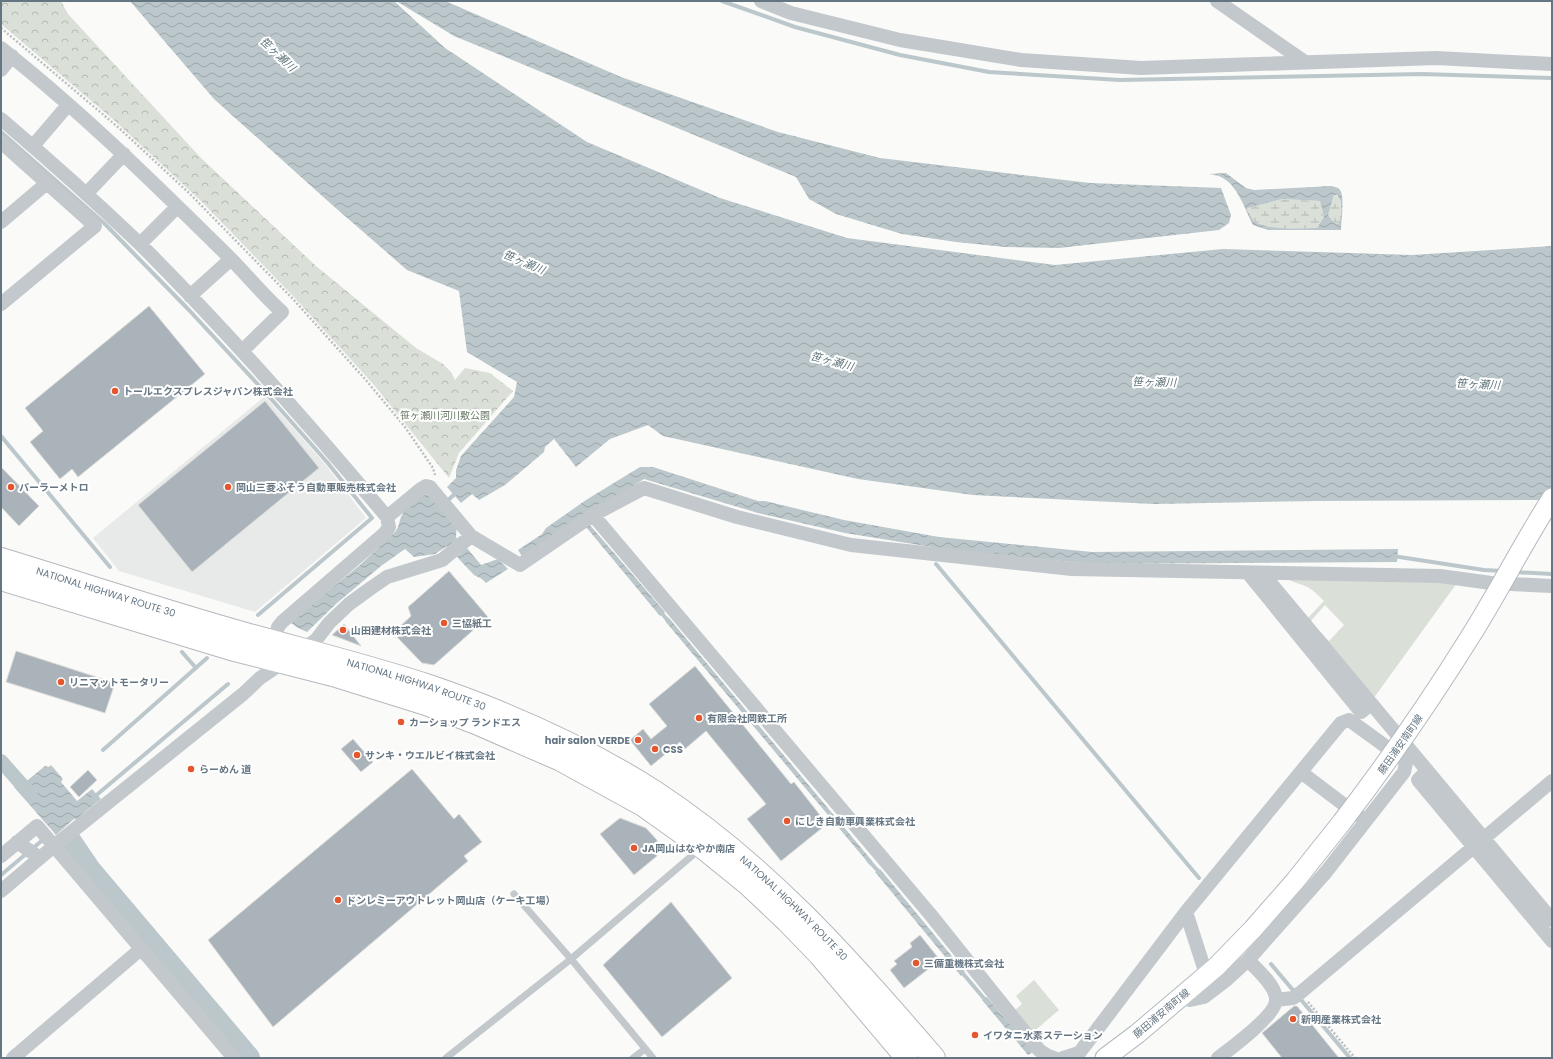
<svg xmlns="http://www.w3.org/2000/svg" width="1553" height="1059" viewBox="0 0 1553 1059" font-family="Poppins,'Noto Sans JP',sans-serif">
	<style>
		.built { fill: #e8e9e9 }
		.grass { fill: #dadfd7; fill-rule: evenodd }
		.wetland { fill: url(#wetland-marsh) }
		.park { fill: url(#park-crowns) }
		.water { fill: url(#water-waves); fill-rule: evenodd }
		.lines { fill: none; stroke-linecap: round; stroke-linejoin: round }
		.stream { stroke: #bbc7cb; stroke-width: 4 }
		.canal { stroke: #bbc7cb; stroke-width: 14 }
		.river { stroke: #bbc7cb; stroke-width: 24 }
		.building { fill: #aab3b9; stroke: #dcdcda }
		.secondary-casing { stroke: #b3babf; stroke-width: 21 }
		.highway-casing { stroke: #b4b9bd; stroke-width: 24 }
		.path { stroke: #bbbfc2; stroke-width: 2.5; stroke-dasharray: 2 2; stroke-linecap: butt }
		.lane { stroke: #c3c8cc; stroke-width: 7 }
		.street { stroke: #c3c8cc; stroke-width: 14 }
		.secondary { stroke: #fff; stroke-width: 19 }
		.highway { stroke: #fff; stroke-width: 22 }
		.secondary-bridge-casing { stroke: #b3babf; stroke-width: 21; stroke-linecap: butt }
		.secondary-bridge { stroke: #fff; stroke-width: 19 }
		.poi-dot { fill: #e4572e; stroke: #fff; stroke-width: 1.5 }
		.labels { text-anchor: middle; stroke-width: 4; stroke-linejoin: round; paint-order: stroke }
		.poi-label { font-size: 10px; font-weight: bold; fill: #657683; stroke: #fff; text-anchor: start }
		.park-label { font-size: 10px; fill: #687a64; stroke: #fff }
		.street-label { font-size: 10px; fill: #657683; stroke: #fff }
		.water-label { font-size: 11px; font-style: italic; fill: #60757c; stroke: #fff }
	</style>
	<defs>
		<pattern id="wetland-marsh" width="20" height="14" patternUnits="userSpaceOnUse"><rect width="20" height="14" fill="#dadfd7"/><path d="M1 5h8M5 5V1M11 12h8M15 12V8" fill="none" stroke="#b4b9b4"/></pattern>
		<pattern id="park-crowns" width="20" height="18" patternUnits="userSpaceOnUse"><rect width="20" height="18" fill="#dadfd7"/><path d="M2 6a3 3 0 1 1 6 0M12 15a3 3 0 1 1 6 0" fill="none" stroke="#b4b9b4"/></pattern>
		<pattern id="water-waves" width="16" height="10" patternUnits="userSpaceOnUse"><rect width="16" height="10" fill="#bbc7cb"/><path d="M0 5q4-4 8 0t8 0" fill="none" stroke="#9ca6aa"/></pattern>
	</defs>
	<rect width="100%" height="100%" fill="#fafaf8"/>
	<!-- built -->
	<path class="built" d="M265,396l60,68 41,54 -111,94 -136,-41 -26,-33z"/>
	<!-- grass -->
	<path class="grass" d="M1286,577l171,6 -84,116 -67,-79 18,-19c-5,-5 -10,-10 -15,-13 -8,-5 -18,-5 -23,-11zM1325,605l19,20 -15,16 -19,-19z
		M1034,980l25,30 -27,23 -18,-22 8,-7 -6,-8z"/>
	<!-- wetland -->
	<path class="wetland" d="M1334,195h2c7,7 6,21 2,29l-4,-1 -6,-8z
		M1282,199l38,2 4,16 -7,11c-16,0 -49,3 -63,-7 -2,-3 -5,-8 -7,-11l1,-2z"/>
	<!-- park -->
	<path class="park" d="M1,1h60l7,13 133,144 115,108 100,82 27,16 8,8 4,8 10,-12 25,5 23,18 -54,62 -10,25 -75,-93 -81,-89 -91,-94 -86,-80 -115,-98z"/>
	<!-- water -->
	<path class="water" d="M130,1h264l51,47 142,94 133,56 127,40 208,27 168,-16 189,6 140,-9v254l-235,1 -163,3 -181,-9 -115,-16 -195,-43 -15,-11 -38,14 -34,28 -22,-28 -9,8 -1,5 -39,33 -26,15 -7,-6 -11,9 -14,-16 9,-9v-8l5,-14 53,-59 3,-15 -50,-30 -8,-61 -52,-21 -77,-67 -116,-104z
		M396,1h49l176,76 157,55 102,26 210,25 131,5 10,27 -2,8 -10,7 -160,18 -54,-1 -49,-5 -54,-8 -66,-20 -27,-15 -13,-22 -342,-141z
		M1226,173l20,15 8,2 77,-4c4,1 7,1 9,4 5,7 1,31 1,40h-73l-15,-5c-8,-15 -15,-40 -32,-48 -4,-2 -8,-2 -12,-3zM1334,195h3c6,7 5,21 1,29l-4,-1 -6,-8zM1282,199l38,2 4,16 -7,11c-16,0 -49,3 -63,-7 -2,-3 -5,-8 -7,-11l1,-2z
		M640,467h13l105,34h7l79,19 95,17 153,15 306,-3 -1,13 -305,2 -126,-12 -47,-7 -74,-12 -87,-20 -114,-34 -121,79 -5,-8 24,-16 4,-6 40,-28z
		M427,494l30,28 -1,15 2,3 -9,9 -2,-3 -12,8 -21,3 -9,-8 -24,17 -44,37 -30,29 -9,-4 -8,-6 70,-57 35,-33c4,-5 4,-10 6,-15 5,-11 14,-19 26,-23z
		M589,524l76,88 -5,4 -74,-89z
		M467,548l14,17 17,-6 10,10 -22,14 -4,-4 -8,-4 -17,-18z
		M669,618l204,244 -3,3 -205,-244z
		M51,765l12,14 -2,3 16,19 15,-12 9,10 -20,16 -1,5 -6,-1 -18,16 -42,-48 6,-6 3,3 22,-18 4,1z
		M880,869l85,103 -4,4 -86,-104z
		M987,997l46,55 -5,3 -46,-55z"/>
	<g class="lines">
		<!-- stream -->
		<path class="stream" d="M722,1l73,26 105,28 89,17 131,8 302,-6 130,4
			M1,132l104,92 83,85 77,83 62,70 45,56 -114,97
			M1,436l109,131
			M446,502l11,-10
			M1393,556l91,14 19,1
			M936,564l263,314
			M1514,572l38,2
			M659,610l11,13
			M182,652l14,16
			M103,750l104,-92
			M93,798l135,-114
			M78,839l2,18
			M868,860l13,14
			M1,875l44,-37
			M1271,964l79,94
			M960,970l27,32"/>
		<!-- canal -->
		<path class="canal" d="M1,761l30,34"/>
		<!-- river -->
		<path class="river" d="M70,842l19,28 159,188"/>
	</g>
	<!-- building -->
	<path class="building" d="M149,306l56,68 -127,103 -6,-8 -12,10 -30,-37 13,-11 -18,-23z
		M265,401l54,67 -127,104 -54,-67z
		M1,467l38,39 -20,20 -18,-19z
		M449,571l39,46 -54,48 -12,-2 -29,-30 18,-17 -3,-9z
		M344,624l17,22 -29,-11z
		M16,651l99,32 -10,30 -99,-31z
		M695,666l96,118 3,-2 33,42 -46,37 -34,-42 19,-15 -60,-73 -21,18 -5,-7 -29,24 -21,-26 13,-11 8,10 16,-13 -18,-22z
		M353,739l20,23 -12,10 -20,-23z
		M412,769l42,50 5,-5 23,28 -18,14 4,5 -195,166 -65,-87z
		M88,770l9,10 -18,17 -9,-10z
		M620,818l26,10 11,12v16l-23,19 -34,-41z
		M671,902l61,76 -70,59 -59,-72z
		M920,935l20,25 -36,28 -14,-18 7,-6 -3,-3 18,-14 -2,-4z
		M1294,1006h3l42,52h-57l-20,-25z"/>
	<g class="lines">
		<defs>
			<path id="secondary" d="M1105,1058l32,-24 79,-67 37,-38 42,-48 47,-59"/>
			<g id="highway">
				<path id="s1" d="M1,559c82,25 163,52 245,75 61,17 123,32 183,52 79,27 156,61 226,106 110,72 194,167 279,266"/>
				<path d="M1,579l230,70 102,26 93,29 50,19 85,37 82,45 59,42 47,38 38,36 32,33 88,104"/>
			</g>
		</defs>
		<!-- secondary casing -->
		<use href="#secondary" class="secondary-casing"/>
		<!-- highway casing -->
		<use href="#highway" class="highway-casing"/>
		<!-- path -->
		<path class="path" d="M1,28l118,100 70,65 103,105 73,81 40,48 28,41 2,7
			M1308,1002l47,56"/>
		<!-- lane -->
		<path class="lane" d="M514,894l57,65 82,99
			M446,1058l125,-99 130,-111
			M633,1058l12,-9"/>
		<!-- street -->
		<path class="street" d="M761,1l30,12 109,27 121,20 120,8 295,-10 116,6
			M1217,1l88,61
			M1,48c81,64 155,137 228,209 18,18 34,38 53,55l-40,39
			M1,70l11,-14
			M1,119c47,40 94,82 139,125 87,87 168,179 247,273l2,10 -4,6 -103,89 -4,5 -6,22
			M1,144l1,-1 93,83 -94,78
			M33,146l35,-41
			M86,194l38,-40
			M1,222l46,-39
			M140,244l37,-37
			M190,296l41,-37
			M593,515l51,-27 93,29 114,28 221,24 368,7 51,7 61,3
			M387,517l34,-28 5,-3 4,1 41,49 49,29 73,-50 337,399 109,136 9,6 6,2
			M1248,573l113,139 10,-8
			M1263,574l289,346
			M1427,771l-9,9 134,161
			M1302,773l57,43
			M17,842l23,16
			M1,856l36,-30 197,232
			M1,891l53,-45 189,-152 17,-16 56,-38 13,-17 20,-19 22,-16 16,-11 55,-17 29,-24
			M1186,912l20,62
			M1276,1000l17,-2 7,-5 252,-212
			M13,1058l129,-110
			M1063,1058l16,-5 4,-5 103,-136 155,-189 8,-3 3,2 51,37 3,4 -2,9 -78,100 -78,88 -23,21 -21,16 -14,3
			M1218,1058c12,-9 58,-43 58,-58 1,-14 -20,-31 -28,-40"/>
		<!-- secondary -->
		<use href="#secondary" class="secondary"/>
		<!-- highway -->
		<use href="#highway" class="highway"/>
		<defs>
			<path id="secondary-bridge" d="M1342,822c46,-60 88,-121 128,-185 29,-46 53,-94 82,-139"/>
		</defs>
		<!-- secondary-bridge casing -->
		<use href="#secondary-bridge" class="secondary-bridge-casing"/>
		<!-- secondary-bridge -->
		<use href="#secondary-bridge" class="secondary-bridge"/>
	</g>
	<!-- markers -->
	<g class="poi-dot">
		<circle cx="115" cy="391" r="4"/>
		<circle cx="11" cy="487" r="4"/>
		<circle cx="228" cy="487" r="4"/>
		<circle cx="444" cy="623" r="4"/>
		<circle cx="343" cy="630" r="4"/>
		<circle cx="61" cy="682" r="4"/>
		<circle cx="699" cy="718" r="4"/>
		<circle cx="401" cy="722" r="4"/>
		<circle cx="638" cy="740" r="4"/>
		<circle cx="655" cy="749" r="4"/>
		<circle cx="357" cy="755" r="4"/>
		<circle cx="191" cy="769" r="4"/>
		<circle cx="787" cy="821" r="4"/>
		<circle cx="634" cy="848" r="4"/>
		<circle cx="338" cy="900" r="4"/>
		<circle cx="916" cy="963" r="4"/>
		<circle cx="1293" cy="1019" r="4"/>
		<circle cx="975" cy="1035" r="4"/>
	</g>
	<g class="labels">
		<!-- poi labels -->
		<g class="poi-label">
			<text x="123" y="395">トールエクスプレスジャパン株式会社</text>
			<text x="19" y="491">パーラーメトロ</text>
			<text x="236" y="491">岡山三菱ふそう自動車販売株式会社</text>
			<text x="452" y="627">三協紙工</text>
			<text x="351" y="634">山田建材株式会社</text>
			<text x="69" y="686">リニマットモータリー</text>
			<text x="707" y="722">有限会社岡鉄工所</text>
			<text x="409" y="726">カーショップ ランドエス</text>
			<text x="630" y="744" text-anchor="end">hair salon VERDE</text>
			<text x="663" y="753">CSS</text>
			<text x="365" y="759">サンキ・ウエルビイ株式会社</text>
			<text x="199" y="773">らーめん 道</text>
			<text x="795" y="825">にしき自動車興業株式会社</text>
			<text x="642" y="852">JA岡山はなやか南店</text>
			<text x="346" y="904">ドンレミーアウトレット岡山店（ケーキ工場）</text>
			<text x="924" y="967">三備重機株式会社</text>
			<text x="1301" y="1023">新明産業株式会社</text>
			<text x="983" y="1039">イワタニ水素ステーション</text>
		</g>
		<!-- park labels -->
		<g class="park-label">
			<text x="445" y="419">笹ヶ瀬川河川敷公園</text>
		</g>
		<!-- street labels -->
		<g class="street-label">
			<text dy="4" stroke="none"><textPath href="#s1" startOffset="110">NATIONAL HIGHWAY ROUTE 30</textPath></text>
			<text dy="4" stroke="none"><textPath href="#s1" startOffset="434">NATIONAL HIGHWAY ROUTE 30</textPath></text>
			<text transform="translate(1400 744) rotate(-55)" y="4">藤田浦安南町線</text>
			<text dy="4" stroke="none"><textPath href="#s1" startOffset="878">NATIONAL HIGHWAY ROUTE 30</textPath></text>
			<text transform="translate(1161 1013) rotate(-40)" y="4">藤田浦安南町線</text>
		</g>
		<!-- water labels -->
		<g class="water-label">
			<text transform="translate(278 54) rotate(43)" y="4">笹ヶ瀬川</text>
			<text transform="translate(524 262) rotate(23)" y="4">笹ヶ瀬川</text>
			<text transform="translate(832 361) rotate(15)" y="4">笹ヶ瀬川</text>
			<text transform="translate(1154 382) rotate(1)" y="4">笹ヶ瀬川</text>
			<text transform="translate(1478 384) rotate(3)" y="4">笹ヶ瀬川</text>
		</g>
	</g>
	<!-- border -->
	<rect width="1553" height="1059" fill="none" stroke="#657683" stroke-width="4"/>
</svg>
